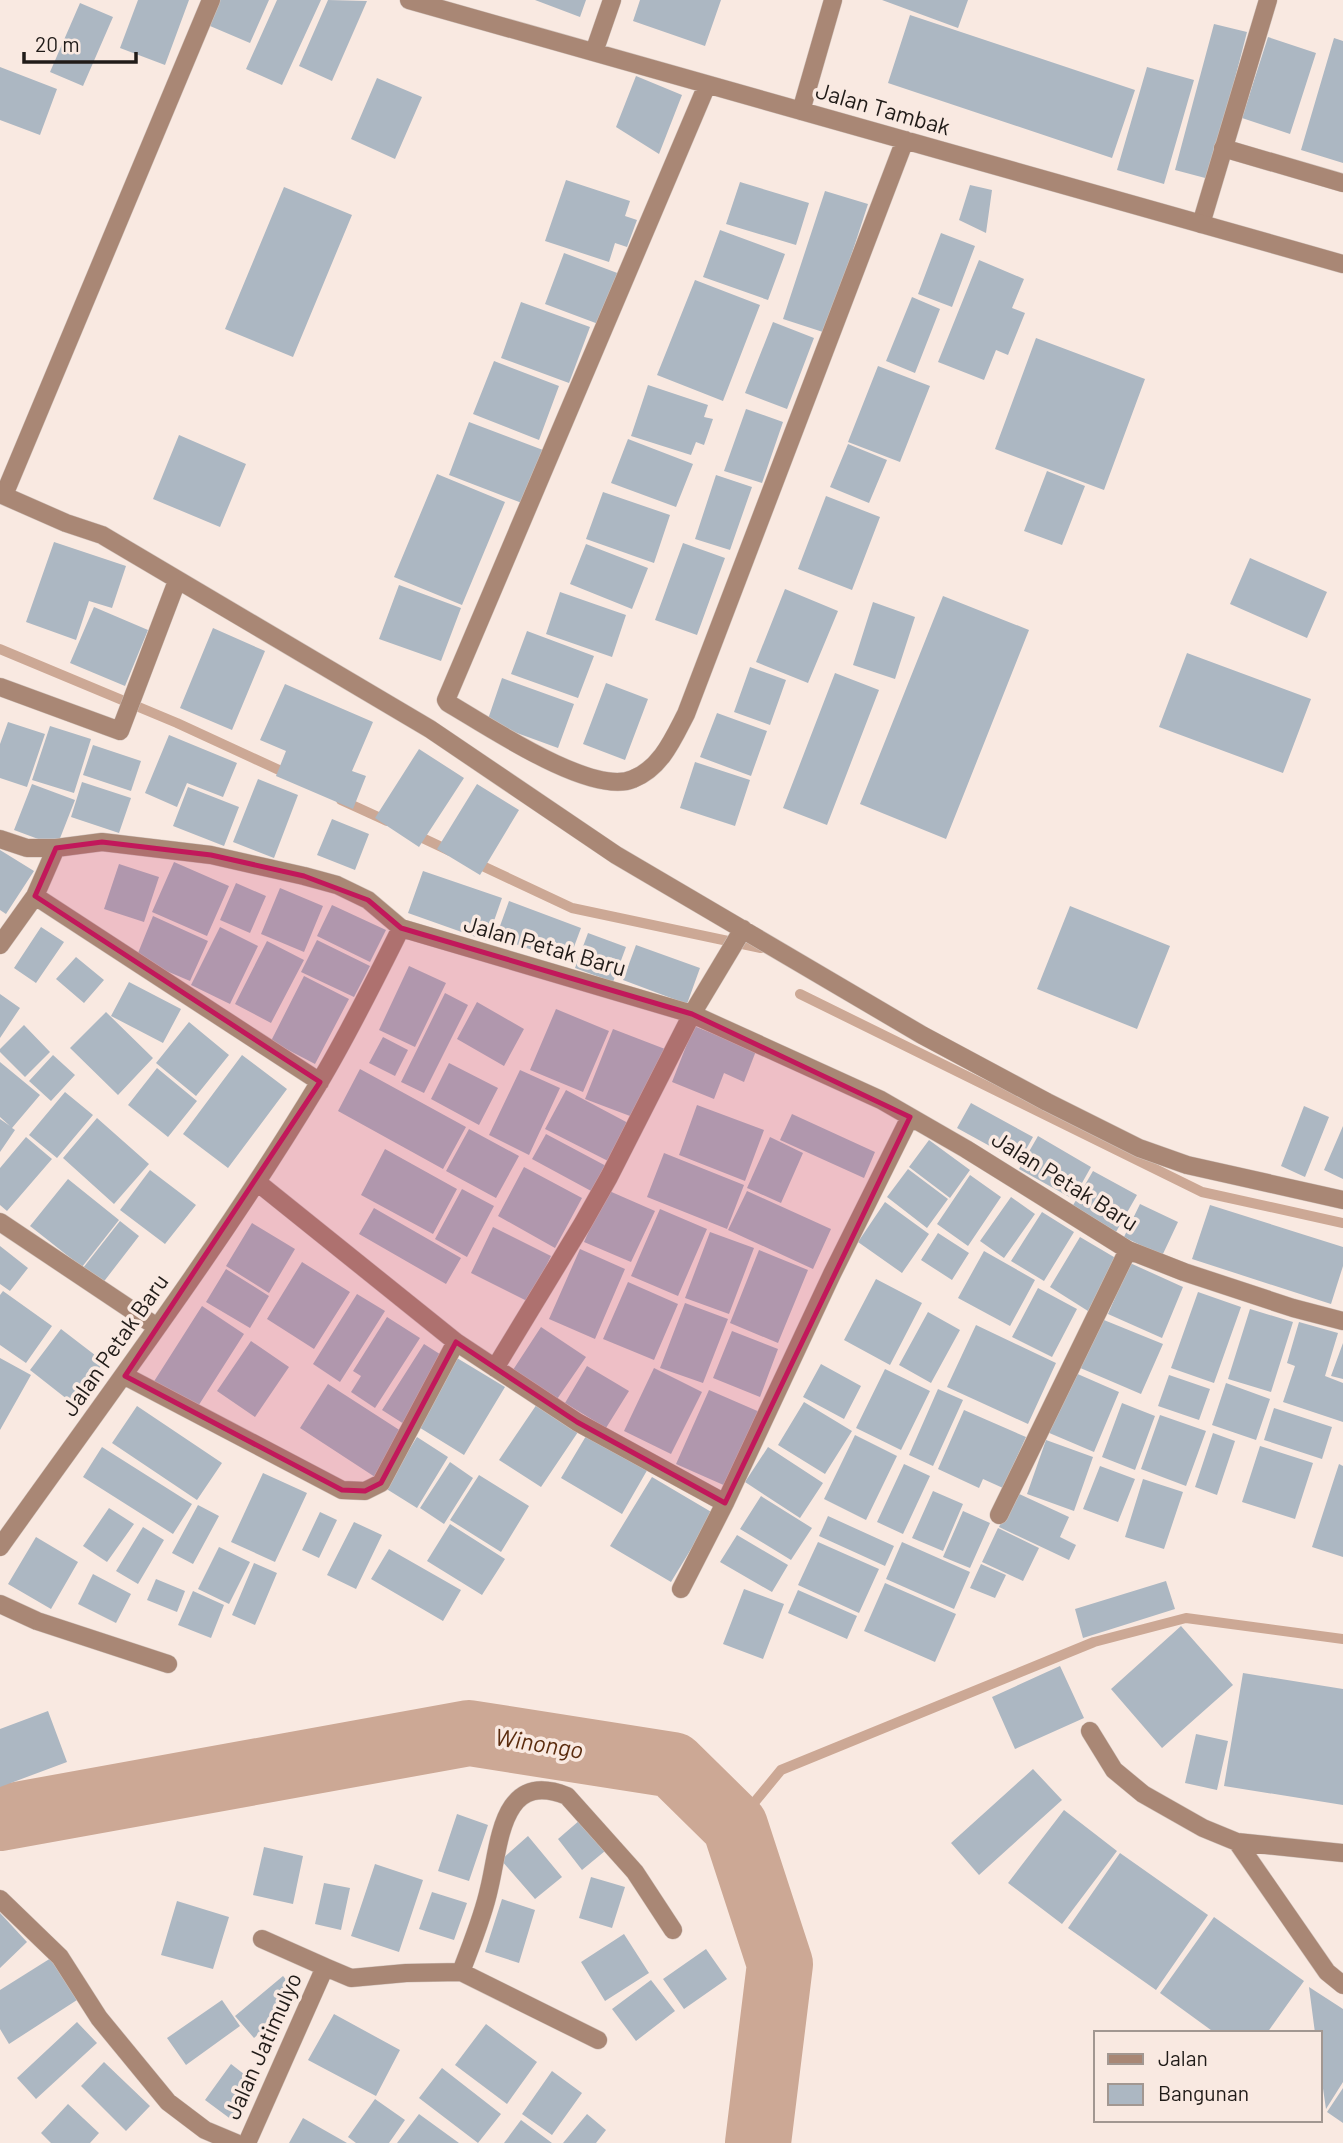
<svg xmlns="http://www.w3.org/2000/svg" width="1343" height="2143" viewBox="0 0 1343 2143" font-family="Barlow,sans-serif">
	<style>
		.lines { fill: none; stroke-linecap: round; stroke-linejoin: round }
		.stream { stroke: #cca895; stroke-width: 10 }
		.river { stroke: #cca895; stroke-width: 66 }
		.building { fill: #acb7c2 }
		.service-casing { stroke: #d2c4bd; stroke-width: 19 }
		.minor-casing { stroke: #d2c4bd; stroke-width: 19 }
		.service { stroke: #a98775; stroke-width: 18 }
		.minor { stroke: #a98775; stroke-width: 18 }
		.marked { fill: #c2185b; fill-opacity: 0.2; stroke: #c2185b; stroke-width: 5; stroke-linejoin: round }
		.labels { text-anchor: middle; stroke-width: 7; stroke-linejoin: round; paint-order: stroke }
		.street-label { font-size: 23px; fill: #201b18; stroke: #f9e9e1 }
		.water-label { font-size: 24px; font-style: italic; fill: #5b2c0e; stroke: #f9e9e1 }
	</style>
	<rect width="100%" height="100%" fill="#f9e9e1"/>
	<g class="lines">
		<!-- stream -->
		<path class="stream" d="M0,649l177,74 115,53
			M341,800l46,21
			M414,834l36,17
			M474,862l98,46 189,40
			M800,994l402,198 141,31
			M735,1826l46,-56 313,-128 92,-24 157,21"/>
		<!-- river -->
		<path class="river" d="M0,1818l469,-85 204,32 62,61 45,138 -22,179"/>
	</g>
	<!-- building -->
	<path class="building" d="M138,0h51l-24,65 -45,-17z
		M213,0h56l-19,43 -47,-20z
		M277,0h44l-39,85 -36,-16z
		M328,0l39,1 -35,80 -33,-15z
		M535,0h51l-6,17z
		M640,0h81l-16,46 -72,-25z
		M882,0h86l-10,28z
		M80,3l33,14 -30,69 -33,-14z
		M910,15l225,75 -23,68 -224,-75z
		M1214,24l33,8 -38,147 -34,-9z
		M1268,37l48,16 -26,81 -48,-16z
		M1334,38l9,3v122l-42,-13z
		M0,67l57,22 -17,46 -40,-15z
		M1147,67l47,13 -30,104 -47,-14z
		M636,76l46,19 -23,59 -43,-27z
		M377,78l45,19 -27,62 -44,-20z
		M566,180l64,21 -5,15 12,4 -10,27 -12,-4 -6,19 -64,-21z
		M740,182l69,21 -13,42 -70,-21z
		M970,185l22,5 -6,43 -27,-13z
		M284,187l68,28 -59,142 -68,-28z
		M825,191l43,13 -42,129 -43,-14z
		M720,230l65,24 -17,46 -65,-23z
		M941,233l34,13 -23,61 -34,-13z
		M564,253l56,21 -19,51 -56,-21z
		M979,260l45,19 -12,29 13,5 -17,42 -12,-5 -12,30 -46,-18z
		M695,280l65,25 -37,96 -66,-26z
		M912,297l28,12 -25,64 -29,-12z
		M521,302l69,25 -21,56 -68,-25z
		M773,322l41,16 -27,71 -42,-16z
		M1036,338l109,41 -41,111 -109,-41z
		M494,361l65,25 -20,54 -66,-26z
		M878,366l52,20 -30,76 -52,-20z
		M648,385l60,20 -4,12 9,2 -9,26 -8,-3 -5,13 -60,-19z
		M746,409l37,13 -21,61 -38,-12z
		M469,422l74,28 -21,53 -73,-28z
		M179,435l67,29 -26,63 -67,-28z
		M628,439l65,25 -17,43 -65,-24z
		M848,444l39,16 -18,43 -39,-16z
		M1047,471l38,15 -23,59 -38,-14z
		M437,474l68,28 -43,103 -68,-28z
		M716,475l36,12 -22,63 -35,-11z
		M603,492l67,23 -16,48 -68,-24z
		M826,496l54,21 -28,73 -54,-21z
		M54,542l72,24 -14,42 -23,-7 -13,39 -50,-18z
		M683,543l42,15 -28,77 -42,-15z
		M586,544l62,24 -16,41 -62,-25z
		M1250,558l77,34 -20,46 -77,-34z
		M399,585l62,23 -20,53 -62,-22z
		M785,589l53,22 -30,72 -52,-21z
		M560,592l66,23 -14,42 -66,-23z
		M943,596l86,34 -83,209 -86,-35z
		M873,602l42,15 -20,62 -42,-14z
		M94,607l54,23 -23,56 -55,-23z
		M213,628l52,23 -33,79 -52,-22z
		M527,631l67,25 -16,42 -67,-24z
		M1187,653l124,46 -28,74 -124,-46z
		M750,667l36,13 -16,45 -36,-13z
		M835,673l44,17 -52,135 -44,-17z
		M502,678l72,26 -16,44 -71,-26z
		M606,683l42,16 -23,61 -42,-16z
		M285,684l88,38 -21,49 14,5 -13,33 -77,-33 10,-25 -26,-11z
		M717,713l50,18 -16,45 -51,-19z
		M8,722l37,12 -18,53 -27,-9v-34z
		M50,726l41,13 -17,54 -42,-13z
		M169,735l68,28 -14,34 -36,-14 -10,24 -32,-14z
		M93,745l48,16 -10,30 -48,-16z
		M419,749l45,29 -45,69 -44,-29z
		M695,762l55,18 -15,46 -55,-18z
		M258,779l40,16 -24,63 -41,-16z
		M82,782l49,16 -12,35 -48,-16z
		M32,784l43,16 -18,46 -43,-16z
		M477,784l42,26 -39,65 -43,-26z
		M188,787l51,20 -15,39 -51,-20z
		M332,819l37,15 -14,36 -38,-15z
		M0,850l34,21 -28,43 -6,-4z
		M174,862l55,24 -22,50 -55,-24z
		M119,864l40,13 -15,45 -40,-13z
		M423,871l79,27 -15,43 -79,-28z
		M236,883l30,13 -16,37 -30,-13z
		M280,888l43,18 -19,46 -43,-18z
		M509,901l72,27 -13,35 -72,-26z
		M332,905l54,25 -16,32 -53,-26z
		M1070,906l100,40 -33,83 -100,-40z
		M153,916l55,25 -18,40 -54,-23z
		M41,927l23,15 -28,41 -22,-15z
		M220,927l38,19 -28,58 -39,-19z
		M588,933l38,14 -13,35 -38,-14z
		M317,940l53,26 -16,31 -53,-25z
		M267,941l37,19 -33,63 -36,-19z
		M636,945l64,23 -13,36 -64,-24z
		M76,957l28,23 -20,23 -28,-24z
		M409,966l37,17 -31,64 -36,-17z
		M304,976l45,23 -34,65 -44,-23z
		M129,982l52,27 -18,34 -52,-27z
		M445,993l23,12 -44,88 -23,-11z
		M0,994l20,14 -20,30z
		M477,1002l47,27 -20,37 -47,-27z
		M556,1009l53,22 -26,61 -53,-22z
		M106,1012l47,46 -35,37 -48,-47z
		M189,1022l40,33 -33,41 -40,-33z
		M24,1025l26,27 -25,25 -25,-25v-3z
		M694,1026l62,25 -12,31 -20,-9 -10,26 -42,-17z
		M613,1029l52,20 -27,70 -53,-20z
		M383,1037l25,13 -13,26 -26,-13z
		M53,1055l22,20 -24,26 -22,-20z
		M242,1055l45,34 -59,79 -45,-34z
		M0,1062l40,33 -28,33 3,2 -15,22v-33l10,7 -10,-9z
		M449,1063l49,25 -19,37 -48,-26z
		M157,1068l40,33 -29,36 -40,-32z
		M360,1069l106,58 -23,42 -105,-58z
		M520,1070l40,18 -31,67 -40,-20z
		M566,1090l64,34 -20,38 -65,-33z
		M65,1092l28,23 -36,43 -28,-23z
		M971,1103l62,34 -14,25 -62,-34z
		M697,1105l67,25 -19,51 -66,-26z
		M1304,1106l25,11 -24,60 -24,-11z
		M792,1114l83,38 -11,26 -84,-38z
		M97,1118l52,46 -35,40 -51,-46z
		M1343,1126v53l-19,-9z
		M469,1129l50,27 -23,42 -50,-27z
		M546,1134l62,33 -15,25 -61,-33z
		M1038,1136l53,31 -18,32 -54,-30z
		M26,1137l26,22 -45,52 -7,-6v-37z
		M770,1137l33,16 -22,50 -34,-15z
		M929,1140l41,30 -20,28 -41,-31z
		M385,1149l72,40 -24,45 -72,-39z
		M664,1153l80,32 -17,44 -80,-32z
		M524,1167l58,31 -27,50 -57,-32z
		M908,1169l40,30 -21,29 -40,-31z
		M150,1170l46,35 -31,39 -45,-34z
		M1093,1171l44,24 -21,37 -44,-25z
		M970,1175l31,22 -33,49 -31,-22z
		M68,1179l51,41 -37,47 -52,-41z
		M462,1189l32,17 -27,51 -32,-18z
		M607,1190l48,21 -24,51 -47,-20z
		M747,1191l84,38 -18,40 -85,-39z
		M1011,1197l24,17 -31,44 -24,-17z
		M885,1202l44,32 -27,39 -44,-31z
		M1140,1204l38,18 -16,34 -38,-19z
		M1210,1205l133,42v19l-12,38 -139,-45z
		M374,1208l87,50 -15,26 -87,-50z
		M660,1209l47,20 -29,67 -47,-20z
		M1042,1212l32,20 -30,49 -33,-20z
		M120,1221l19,15 -37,48 -19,-16z
		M252,1223l43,26 -26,44 -43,-27z
		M493,1227l58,29 -22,46 -58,-29z
		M710,1232l44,16 -25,66 -44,-16z
		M938,1233l31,20 -17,27 -31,-20z
		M1080,1237l39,23 -31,51 -38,-24z
		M0,1246l28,22 -18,23 -10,-7z
		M580,1249l45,20 -30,70 -46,-20z
		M759,1250l49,20 -30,73 -48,-20z
		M984,1251l51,29 -25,46 -52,-28z
		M302,1262l48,30 -36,57 -47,-30z
		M1130,1263l53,24 -21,51 -54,-24z
		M226,1269l43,27 -19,32 -44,-26z
		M876,1279l46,24 -32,62 -46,-25z
		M628,1282l50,22 -24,56 -51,-21z
		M1038,1288l39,21 -25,48 -40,-20z
		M3,1291l49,35 -26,37 -26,-18v-50z
		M1198,1292l43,15 -27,76 -43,-15z
		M357,1294l28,17 -45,71 -27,-18z
		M685,1303l43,16 -25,64 -43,-15z
		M202,1306l42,28 -49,77 -42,-28z
		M1250,1309l43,13 -22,70 -43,-13z
		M928,1312l32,18 -29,53 -32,-18z
		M387,1317l33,21 -45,70 -24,-16 10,-16 -8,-5z
		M1099,1318l64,26 -22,50 -63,-27z
		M1299,1322l39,11 -13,43 18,7v39l-60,-20 12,-36 -8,-3z
		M976,1325l80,38 -28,61 -81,-37z
		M541,1327l45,30 -31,45 -44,-29z
		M61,1329l43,33 -32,41 -42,-33z
		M732,1331l46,18 -18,48 -47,-19z
		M251,1341l38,26 -34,50 -38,-26z
		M1343,1343v36l-12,-3z
		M424,1344l22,14 -42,66 -22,-14z
		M0,1358l31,17 -31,55z
		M457,1358l48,29 -41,68 -47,-29z
		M821,1364l40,22 -17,33 -41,-22z
		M587,1366l42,25 -23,37 -41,-25z
		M654,1368l48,24 -31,62 -47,-23z
		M885,1369l45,22 -29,59 -45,-22z
		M1073,1372l46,20 -25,60 -47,-20z
		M1169,1375l41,14 -11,31 -41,-14z
		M1226,1383l44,16 -14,41 -44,-15z
		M328,1384l76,49 -29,44 -75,-49z
		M938,1389l25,11 -30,66 -24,-11z
		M709,1390l53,23 -34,74 -52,-23z
		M804,1402l48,29 -27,43 -47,-29z
		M1122,1403l33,13 -20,54 -33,-13z
		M537,1404l41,28 -37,55 -42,-27z
		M137,1406l85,57 -25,37 -85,-57z
		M1274,1408l58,19 -10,32 -58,-19z
		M964,1410l62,27 -23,51 -20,-9 -4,9 -41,-19z
		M1160,1415l46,16 -20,55 -45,-17z
		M589,1431l60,36 -27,47 -61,-36z
		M1213,1433l22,8 -18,54 -22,-8z
		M855,1435l42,21 -31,64 -42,-21z
		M417,1437l31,20 -31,51 -32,-20z
		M1046,1440l47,17 -19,54 -47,-17z
		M1260,1446l53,17 -18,56 -53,-17z
		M102,1447l90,57 -19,30 -90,-57z
		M768,1447l55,36 -23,35 -55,-36z
		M450,1462l23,16 -29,46 -24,-16z
		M904,1464l26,12 -27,58 -26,-12z
		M1339,1464l4,2v91l-31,-10z
		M1100,1466l35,13 -17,43 -35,-13z
		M263,1473l44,20 -32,69 -44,-20z
		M479,1475l50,31 -28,46 -51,-32z
		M652,1477l61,36 -42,69 -61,-36z
		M1143,1479l40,13 -19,57 -39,-12z
		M933,1491l30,13 -20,47 -31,-13z
		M1015,1492l54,25 -9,20 16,8 -7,15 -70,-33z
		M761,1496l51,32 -21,32 -51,-31z
		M198,1505l21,11 -26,48 -21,-11z
		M109,1508l25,16 -27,38 -24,-16z
		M963,1511l27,12 -20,45 -27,-11z
		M320,1512l17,8 -18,38 -17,-8z
		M828,1516l66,30 -9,20 -66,-30z
		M354,1522l28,13 -26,54 -29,-14z
		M450,1524l55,35 -23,36 -55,-34z
		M143,1527l21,13 -26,44 -22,-13z
		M998,1528l41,20 -16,33 -41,-19z
		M737,1535l51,30 -16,27 -52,-30z
		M36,1537l42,25 -27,47 -43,-25z
		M818,1542l61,27 -20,44 -61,-28z
		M902,1542l68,30 -16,37 -68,-30z
		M219,1547l31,15 -21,42 -31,-15z
		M389,1549l72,41 -18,31 -72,-42z
		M254,1563l23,10 -22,52 -23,-10z
		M981,1564l25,11 -11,23 -25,-10z
		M93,1574l38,20 -15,29 -38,-19z
		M156,1579l29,12 -8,21 -30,-12z
		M1166,1581l9,28 -92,29 -8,-29z
		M885,1583l71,31 -21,48 -71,-31z
		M744,1589l40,15 -21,55 -40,-15z
		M798,1590l59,26 -10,23 -59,-26z
		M193,1591l31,14 -13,33 -33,-13z
		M1181,1626l52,59 -71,63 -51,-59z
		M1060,1666l24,52 -69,31 -23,-52z
		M1243,1673l100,16v116l-119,-19z
		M48,1711l19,51 -67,25v-58z
		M1196,1734l32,7 -11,49 -32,-7z
		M1033,1769l29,31 -83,75 -28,-32z
		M1064,1810l53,41 -55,73 -54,-41z
		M457,1814l31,11 -19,56 -31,-10z
		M580,1820l25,31 -23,19 -24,-31z
		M528,1836l34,41 -27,22 -34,-39z
		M264,1847l39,9 -10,48 -40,-9z
		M1120,1853l88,62 -52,75 -88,-62z
		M375,1864l48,16 -24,72 -48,-16z
		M591,1877l34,10 -13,41 -33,-10z
		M324,1883l26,5 -9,42 -26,-6z
		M432,1892l35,11 -13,37 -35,-11z
		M502,1899l33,11 -16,53 -34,-11z
		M177,1901l52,16 -16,52 -52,-14z
		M0,1913l27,29 -27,26z
		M1214,1917l90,64 -37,52h-52l-55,-40z
		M624,1934l25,39 -44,28 -24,-39z
		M706,1949l21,30 -43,30 -21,-30z
		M51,1958l26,42 -68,44 -9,-15v-39z
		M283,1976l18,21 -47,41 -19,-22z
		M651,1980l24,31 -39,30 -24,-32z
		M1309,1987l34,22v73l-17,27 -6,-41v-35h-5z
		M222,2000l18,26 -54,39 -19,-27z
		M334,2014l66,36 -24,46 -68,-36z
		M77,2022l20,21 -61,56 -19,-21z
		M486,2024l51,38 -30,42 -52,-39z
		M104,2062l46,44 -24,25 -45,-45z
		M231,2064l27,21 -26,35 -27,-20z
		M442,2068l59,46 -23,29 -59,-45z
		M552,2071l30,22 -30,42 -30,-21z
		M1343,2088v35l-16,-11z
		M375,2099l30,21 -16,23h-33l-8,-6z
		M68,2104l31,29 -9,10h-39l-10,-10z
		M419,2114l40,29h-62z
		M587,2114l19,16 -10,13h-33z
		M303,2118l44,25h-58z
		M521,2120l31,23h-48z"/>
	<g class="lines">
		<defs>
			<path id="service" d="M1223,148l120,35
				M1201,224l67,-224"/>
			<path id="minor" d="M409,0l934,264
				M594,52l18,-52
				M707,85l-261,615 2,3c38,22 144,94 185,76 28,-11 40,-40 53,-65l219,-574
				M801,111l32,-111
				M0,494l66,29 36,12 328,194 186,126 306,180 125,67 92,46 48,17 156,35
				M4,495l207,-495
				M0,687l120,44 57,-150
				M0,839l27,9h29l46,-6 109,13 93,21 33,9 31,15 33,28
				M35,896l285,186
				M0,945l35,-49 21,-48
				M257,1182l199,160 121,80 148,81
				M0,1222l157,105
				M495,1368l88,-145 26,-46 83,-163 51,-85
				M125,1376l217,114 23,1 16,-8 75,-141
				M999,1515l129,-265
				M0,1547c109,-153 222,-303 319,-464 30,-50 56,-103 82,-155l291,86 189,86 85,49 162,101 56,22 109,36 50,13
				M681,1589l44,-86 107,-229 78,-157
				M0,1604l37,17 131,43
				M1090,1731l24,39 29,24 60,34 34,14 106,11
				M1237,1842l90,130 16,13
				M0,1899l60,58 39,61 69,84 37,28 31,13
				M262,1939l63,28
				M461,1972c10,-27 22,-55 28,-83 11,-44 11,-120 78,-93l68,76 38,58
				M247,2143l78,-176 26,11 55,-5 55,-1 137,68"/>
		</defs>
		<!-- service casing -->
		<use href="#service" class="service-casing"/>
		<!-- minor casing -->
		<use href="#minor" class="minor-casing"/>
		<!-- service -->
		<use href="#service" class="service"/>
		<!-- minor -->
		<use href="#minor" class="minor"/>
	</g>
	<!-- marked area -->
	<path class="marked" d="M102,842l109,13 93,21 64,24 33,28 291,86 218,103 -185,386 -148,-81 -121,-80 -75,141 -16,8 -23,-1 -217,-114 195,-294 -285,-186 21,-48z"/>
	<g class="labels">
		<!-- street labels -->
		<g class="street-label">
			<text transform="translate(883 109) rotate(16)" y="8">Jalan Tambak</text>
			<text transform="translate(545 946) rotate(16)" y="8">Jalan Petak Baru</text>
			<text transform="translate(1065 1181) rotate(32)" y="8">Jalan Petak Baru</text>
			<text transform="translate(115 1345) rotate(-55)" y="8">Jalan Petak Baru</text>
			<text transform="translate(263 2046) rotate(-66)" y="8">Jalan Jatimulyo</text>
		</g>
		<!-- water labels -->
		<g class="water-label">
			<text transform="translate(539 1744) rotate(9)" y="8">Winongo</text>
		</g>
	</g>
	<!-- legend -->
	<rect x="1094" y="2031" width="228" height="91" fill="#f9e9e1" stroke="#a29791" stroke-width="2"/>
	<rect x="1108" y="2054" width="35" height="10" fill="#a98775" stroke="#a29791" stroke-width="2"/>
	<text x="1158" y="2066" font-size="21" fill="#201b18">Jalan</text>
	<rect x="1108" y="2084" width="35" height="21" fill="#acb7c2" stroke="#a29791" stroke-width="2"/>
	<text x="1158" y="2101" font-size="21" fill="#201b18">Bangunan</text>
	<!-- scale -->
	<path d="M24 52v10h112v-10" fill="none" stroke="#201b18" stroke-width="3.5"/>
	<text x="35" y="52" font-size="21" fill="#201b18" stroke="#f9e9e1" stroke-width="5" paint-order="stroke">20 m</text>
</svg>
